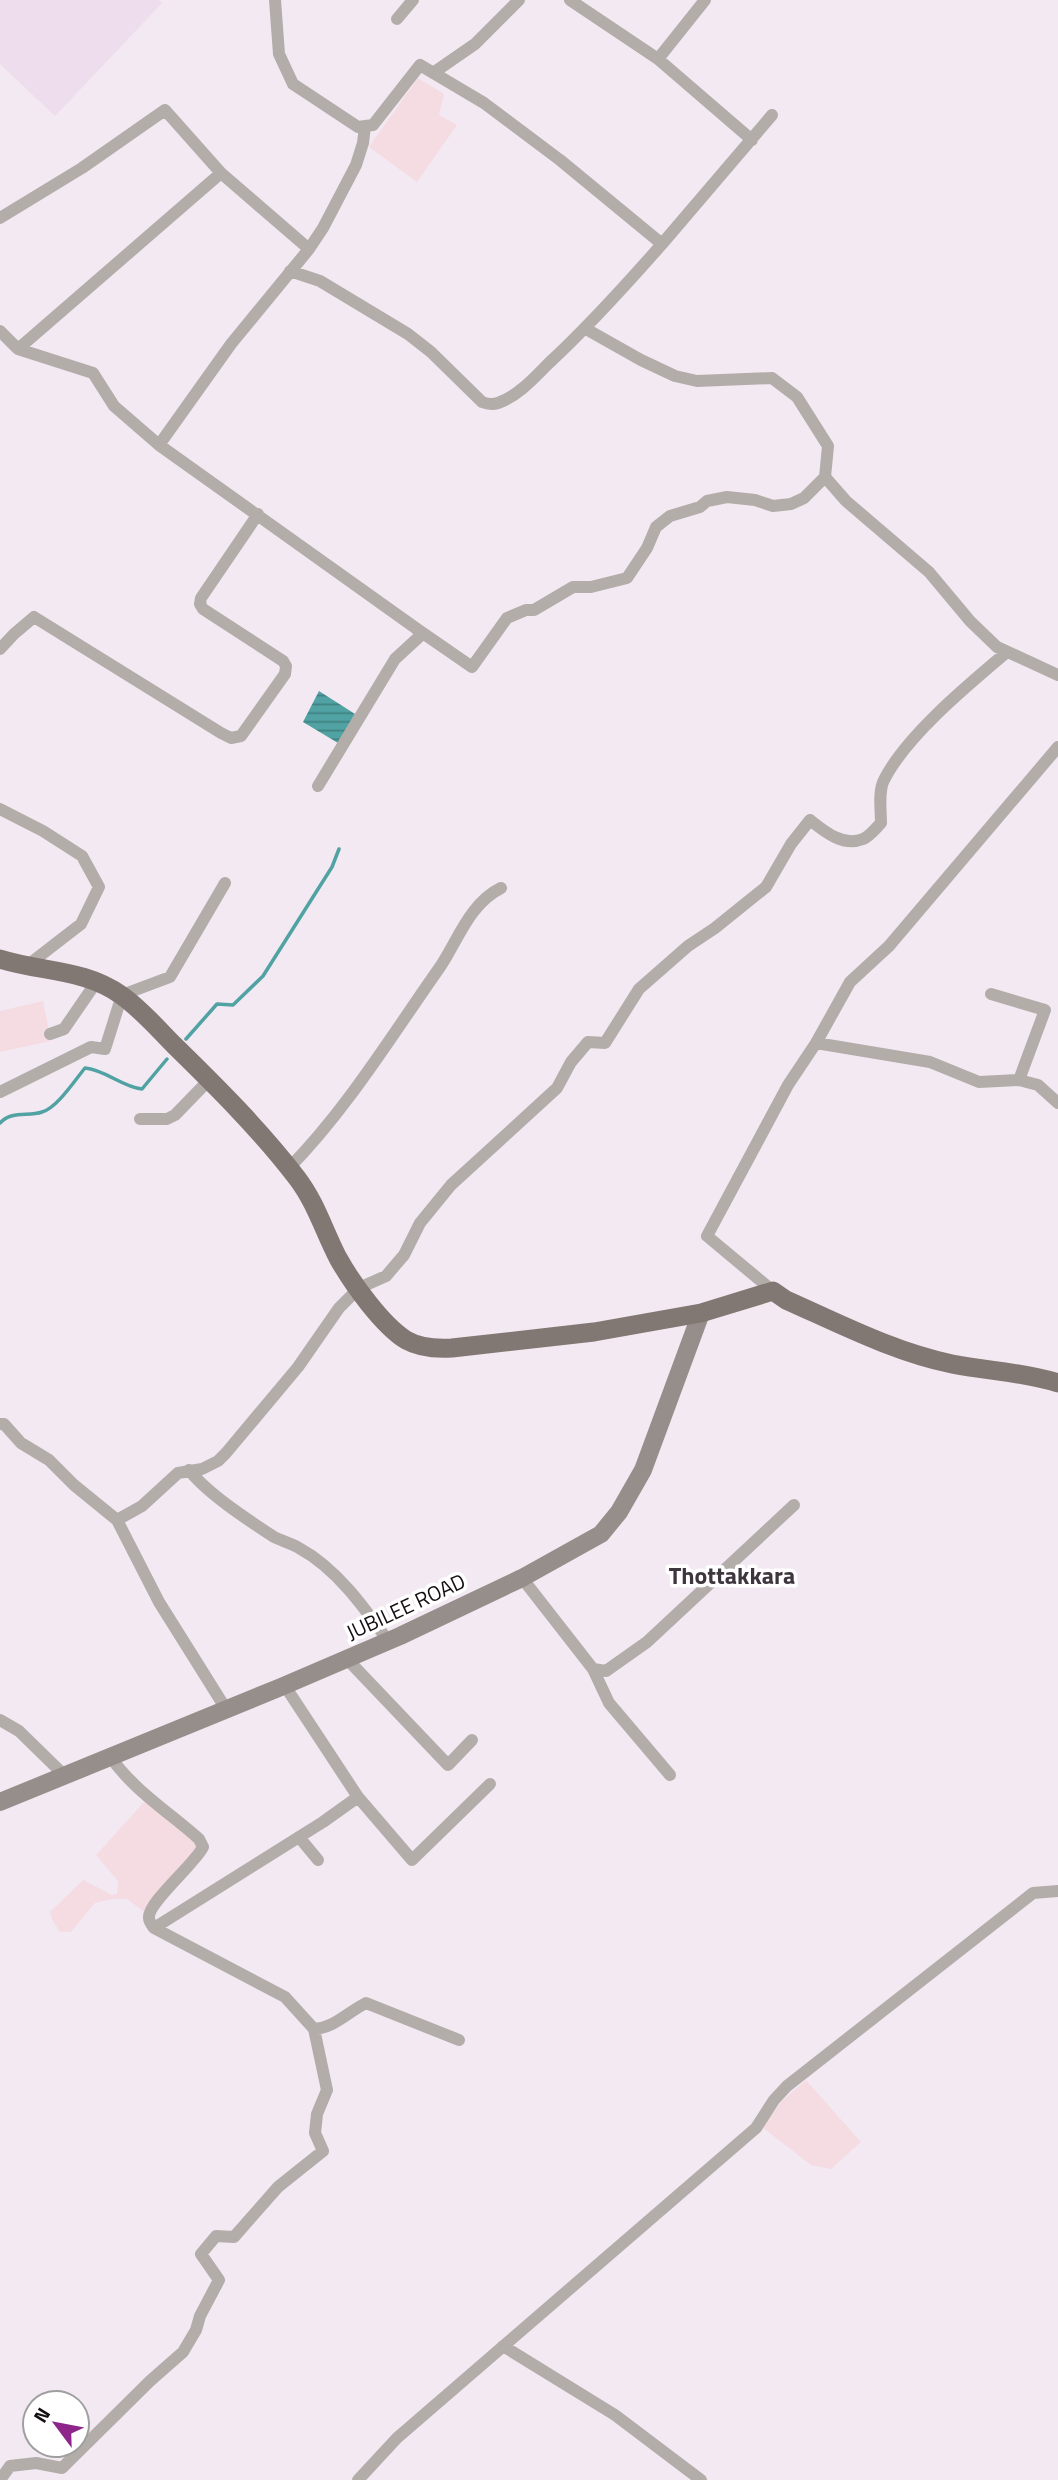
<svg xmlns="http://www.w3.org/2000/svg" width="1058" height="2480" viewBox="0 0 1058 2480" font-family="'Titillium Web',sans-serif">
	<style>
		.built { fill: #eeddec }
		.education { fill: #f5dbe2 }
		.water { fill: url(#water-rules) }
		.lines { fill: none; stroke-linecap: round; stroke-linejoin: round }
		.stream { stroke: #50a2a3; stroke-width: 3.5 }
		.minor { stroke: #b3adaa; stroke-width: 12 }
		.secondary { stroke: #968e8a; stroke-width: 18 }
		.primary { stroke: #827873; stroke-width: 19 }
		.labels { text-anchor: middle; stroke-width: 7; stroke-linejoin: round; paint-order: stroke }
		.street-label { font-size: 21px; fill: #120e11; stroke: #fff }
		.quarter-label { font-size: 24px; font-weight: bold; fill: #3e363d; stroke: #fff }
	</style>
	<defs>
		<pattern id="water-rules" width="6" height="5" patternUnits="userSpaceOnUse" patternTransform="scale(1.75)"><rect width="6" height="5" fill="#50a2a3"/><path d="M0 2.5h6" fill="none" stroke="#418283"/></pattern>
	</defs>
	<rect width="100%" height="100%" fill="#f3e9f2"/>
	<!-- built -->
	<path class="built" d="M0,0h159l3,3 -107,113 -55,-52z"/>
	<!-- education -->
	<path class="education" d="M418,78l26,16 -5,21 18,10 -40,57 -48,-35z
		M43,1001l8,40 -51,11v-41z
		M146,1800l57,47 -57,66 -19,-14h-15l-17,4 -24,29h-11l-7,-11 -3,-9 33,-32 29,15 5,-1 1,-13 -22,-26z
		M806,2080l55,62 -30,27 -20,-4 -49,-38 21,-27z"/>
	<!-- water -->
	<path class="water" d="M319,691l36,23 -17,29 -35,-21z"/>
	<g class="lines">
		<!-- stream -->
		<path class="stream" d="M186,1039l31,-35 16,1 30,-29 69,-109 7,-18
			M0,1123c12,-13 28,-6 42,-11 15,-4 33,-32 43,-44 21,2 37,19 57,21l25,-30"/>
		<!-- minor -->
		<path class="minor" d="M275,0l4,54 14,30 65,43 15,-2 47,-60 64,38 76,57 102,84c-36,41 -72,81 -113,119 -15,15 -31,33 -51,40 -6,2 -11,1 -16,-1l-51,-50 -23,-18 -88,-53 -30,-10
			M570,0l88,59 94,81
			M397,19l16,-19
			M658,59l47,-59
			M433,73l42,-29 44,-44
			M221,173l88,76
			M0,218l82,-50 83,-58 56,63 -203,176 -18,-18
			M662,244l110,-129
			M586,329l55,31 34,16 22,5 75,-3 25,19 31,49 -3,31 21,24 83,71 41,49 27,26 61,28
			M18,349l75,24 21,33 45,39 72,-101 78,-95 14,-21 33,-63 7,-22 2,-17
			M159,445l258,184 3,7 -25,23 -77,127
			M417,629l55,38 35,-49 19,-8h8l39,-23h18l36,-9 20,-30 9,-21 14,-11 30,-9 7,-6 20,-4 28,3 18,6 18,-2 13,-6 21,-21
			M0,649l14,-15 20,-17 187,116 10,5 10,-2 44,-62 1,-8 -3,-5 -80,-52 -3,-5 1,-6 57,-84
			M0,809l43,22 39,25 17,31 -18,37 -53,41
			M50,1034l14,-5 33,-48
			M816,1043l114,19 49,20 40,-2 26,-70 -54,-16
			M1019,1080l19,5 20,18
			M0,1092l91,-45 14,2 17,-54 48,-18 55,-94
			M140,1119h27l8,-4 34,-35
			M289,1168c58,-59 103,-133 151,-201 18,-27 30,-64 61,-79
			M773,1291l-66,-55 81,-151 28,-42 34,-61 39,-36 169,-199
			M0,1424h4l17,19 28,17 25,25 43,35 42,82 67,107
			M189,1470c19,24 59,50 85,67 8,4 17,6 25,11 37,20 65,59 89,93
			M117,1520l25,-14 36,-33 24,-4 16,-8 8,-8 72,-86 41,-59 20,-20 27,-12 18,-21 16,-32 31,-38 106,-97 14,-26 17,-20 17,1 34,-54 49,-43 27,-18 51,-41 25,-43 19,-24c15,12 33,27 53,19 6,-2 13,-11 18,-16 0,-12 -3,-32 3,-43 22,-44 85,-96 123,-128
			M522,1578l71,91 13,2 41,-29 147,-137
			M347,1659l101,106 24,-25
			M593,1669l16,34 61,72
			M285,1686l73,111 54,63 78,-76
			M0,1720l19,11 45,44
			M110,1756c21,32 60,57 89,83l4,8c-8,17 -56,56 -54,71 0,4 3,7 5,10
			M299,1837l19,23
			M314,2029c20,-1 34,-17 52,-26l93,37
			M503,2346l112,69 86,65
			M0,2480l10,-14 26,-3 26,5 88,-87 33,-29 13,-22 4,-14 19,-36 -18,-26 15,-18 18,1 44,-50 45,-36 -8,-18 2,-19 10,-24 -13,-61 -29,-32 -131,-69 169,-106 35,-25
			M358,2480l39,-42 359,-310 18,-28 13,-14 246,-193 25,-2"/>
		<!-- secondary -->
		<path class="secondary" d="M0,1802l281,-115 119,-51 122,-58 79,-44 18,-22 24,-42 58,-157"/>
		<!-- primary -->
		<path class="primary" d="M0,959c41,13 85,10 121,36 20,14 37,34 54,51 43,42 86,85 122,132 19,25 27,53 41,80 14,25 44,67 68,82 14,8 30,9 46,8l142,-16 107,-19 72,-22 13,9c54,24 108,52 166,64 36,7 71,8 106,19"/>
	</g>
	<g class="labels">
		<!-- street labels -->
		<g class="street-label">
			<text transform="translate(406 1607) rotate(-25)" y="7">JUBILEE ROAD</text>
		</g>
		<!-- quarter labels -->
		<g class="quarter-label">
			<text x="732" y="1584">Thottakkara</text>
		</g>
	</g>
	<!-- north arrow -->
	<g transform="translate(56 2424) rotate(302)"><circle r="33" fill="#ffffff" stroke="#a09fa0" stroke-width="2"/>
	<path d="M0-5L12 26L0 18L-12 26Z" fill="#8d258a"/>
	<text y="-10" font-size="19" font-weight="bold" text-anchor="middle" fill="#120e11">N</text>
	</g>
</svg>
